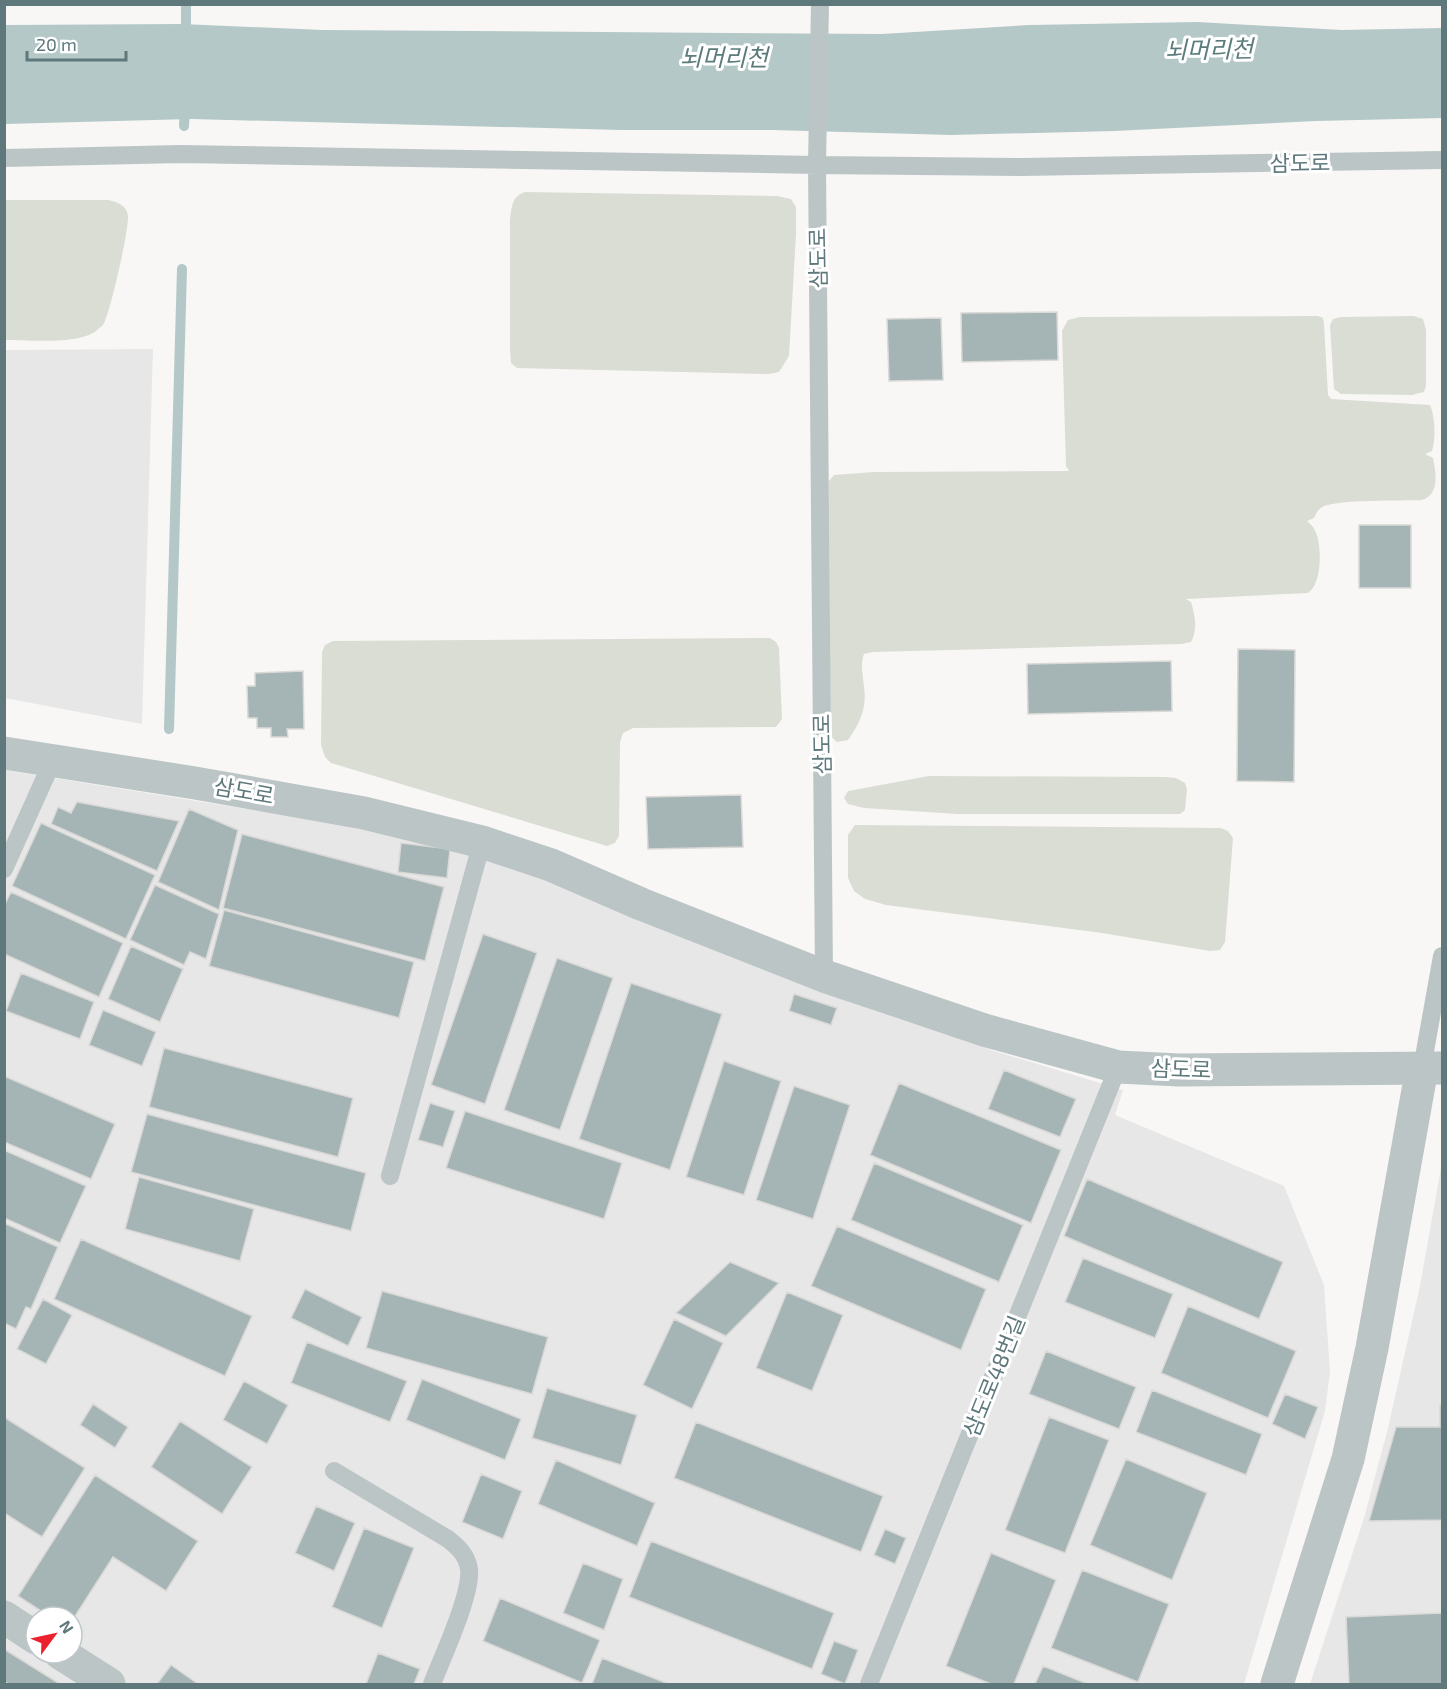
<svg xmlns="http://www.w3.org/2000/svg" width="1447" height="1689" viewBox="0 0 1447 1689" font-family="'Exo 2','Noto Sans KR',sans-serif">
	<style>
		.built { fill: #e6e7e6; fill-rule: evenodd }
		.green { fill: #daddd4 }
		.water { fill: #b4c8c7 }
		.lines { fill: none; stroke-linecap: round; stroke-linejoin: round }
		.stream { stroke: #b4c8c7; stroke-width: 10 }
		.building { fill: #a5b4b5; stroke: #dad9d7; stroke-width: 1.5 }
		.service { stroke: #bcc5c6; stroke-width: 18 }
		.minor { stroke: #bcc5c6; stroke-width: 33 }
		.tertiary { stroke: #bcc5c6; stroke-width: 33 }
		.labels { text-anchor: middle; stroke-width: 6; stroke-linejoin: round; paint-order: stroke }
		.street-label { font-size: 22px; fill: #5e787c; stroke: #fff }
		.water-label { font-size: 24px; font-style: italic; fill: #5c7c7c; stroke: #fff }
	</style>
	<rect width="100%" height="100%" fill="#f8f7f5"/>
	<!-- built -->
	<path class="built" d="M153,349l-11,375 -137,-26v-348z
		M4,770l404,65 109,32 335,136 139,47 132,40 -8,25 169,71 40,99 6,87 -5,39 -81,273h-1239zM36,1617h36v36h-36z
		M1442,1162v522h-132l54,-166 24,-90 32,-142z"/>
	<!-- green -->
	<path class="green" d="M525,192l252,4 14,3 5,8v27l-7,122 -10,16 -10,2 -252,-6 -6,-5 -1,-14v-129c2,-13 1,-23 15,-28z
		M4,200h104c9,2 19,5 20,16 1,14 -18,98 -25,109 -2,2 -5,4 -7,6 -19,14 -68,9 -91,9z
		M1318,316l5,2 1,6 4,71 3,4 99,6c5,11 6,33 2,46l-7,3 8,4c3,15 7,36 -11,42 -21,1 -84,-1 -100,7 -4,3 -6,6 -8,11l-7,3c4,4 7,6 9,12 6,13 6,52 -8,60l-122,6 5,3c4,13 7,28 0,40l-10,2 -308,8 -9,2c-4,11 -1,21 0,33 3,21 -4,36 -16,53l-11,2 -7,-6 -1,-255 5,-6 40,-3 195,-1 -3,-5 -4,-135 6,-11 12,-3z
		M1414,316l9,3 3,11v56l-2,6 -12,3 -71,-1 -7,-5 -4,-64 3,-6 8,-2z
		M770,638l6,4 3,6 3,71 -6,8 -143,1 -10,5 -3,9 -1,94 -4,7 -8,3 -276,-83 -6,-6 -4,-12 1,-93 3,-7 8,-4z
		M929,776l236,1 11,1 9,5 2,6 -2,21 -5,4h-222l-94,-6 -16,-4 -4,-6 4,-7z
		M855,825l366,3 7,3 5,7 -8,104 -5,8 -10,1 -108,-18 -216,-28 -21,-6 -11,-8 -6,-13v-43z"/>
	<!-- water -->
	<path class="water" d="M1197,22l145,8 100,-2v90l-126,3 -202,10 -163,4 -179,-5h-151l-430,-11 -186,5 -1,-99 178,-1 141,6 559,4 148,-9z"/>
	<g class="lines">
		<!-- stream -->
		<path class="stream" d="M186,37v-33
			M184,126l1,-19
			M169,729l13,-460"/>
	</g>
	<!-- building -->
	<path class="building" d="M1057,312l1,48 -96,2 -1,-49z
		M941,318l2,62 -54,1 -2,-62z
		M1359,525h52v63h-52z
		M1238,649l57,1 -1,132 -57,-1z
		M1171,661l1,50 -144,3 -1,-50z
		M303,671l1,58h-17l1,8h-17v-9h-14v-10h-9l-1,-32h8v-13z
		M741,795l2,52 -95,2 -2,-52z
		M77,802l102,19 -22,50 -106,-47 7,-17 13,6z
		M189,809l49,21 -19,80 -61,-28z
		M41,823l114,52 -29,64 -114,-53z
		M242,834l202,53 -19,74 -202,-53z
		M401,843l49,6 -3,29 -49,-6z
		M155,885l64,29 -13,45 -16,-7 -6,13 -54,-25z
		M11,892l112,51 -24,54 -95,-43v-48z
		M224,910l190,52 -15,56 -190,-52z
		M483,934l54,19 -52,151 -54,-19z
		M131,946l52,23 -23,53 -52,-23z
		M557,958l56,20 -53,152 -56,-20z
		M21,973l73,29 -14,37 -74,-28z
		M631,983l91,31 -52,156 -91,-31z
		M794,994l43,14 -6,17 -42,-14z
		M103,1010l53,22 -14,34 -53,-21z
		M164,1048l189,50 -15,59 -189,-50z
		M724,1061l57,20 -37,114 -58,-18z
		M1004,1070l72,29 -16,38 -72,-28z
		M4,1076l111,48 -24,55 -87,-37z
		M899,1083l162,67 -30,73 -161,-68z
		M794,1086l56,19 -37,114 -57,-19z
		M430,1103l25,8 -12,36 -25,-7z
		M465,1111l157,52 -18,56 -158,-51z
		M147,1114l219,59 -15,58 -220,-59z
		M4,1150l82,36 -26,57 -56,-25z
		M874,1163l149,62 -24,57 -148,-62z
		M139,1177l115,32 -14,52 -115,-32z
		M1087,1179l196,83 -24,57 -195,-83z
		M4,1223l54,24 -27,62 -5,-2 -10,22 -12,-6z
		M837,1226l149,63 -25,61 -150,-64z
		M81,1239l171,77 -27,60 -171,-77z
		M1083,1258l90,36 -18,44 -90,-36z
		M730,1262l49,21 -53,53 -50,-23z
		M305,1289l57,28 -14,29 -57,-28z
		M382,1291l166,46 -16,57 -166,-46z
		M787,1292l56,23 -31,76 -56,-23z
		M43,1299l29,16 -26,49 -29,-15z
		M1188,1306l108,45 -28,67 -107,-45z
		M674,1319l49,24 -31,66 -49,-24z
		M307,1342l100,39 -17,41 -99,-39z
		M1046,1351l90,36 -17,42 -90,-35z
		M422,1379l99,40 -16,41 -99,-40z
		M244,1381l44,24 -21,39 -44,-24z
		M547,1388l90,27 -16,50 -89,-27z
		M1152,1390l110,44 -16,41 -110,-43z
		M1285,1394l33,13 -13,32 -33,-15z
		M93,1404l35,23 -13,21 -35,-23z
		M1440,1405h2v115l-73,1 27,-94h44z
		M4,1417l81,51 -43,69 -38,-24z
		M1049,1417l60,23 -44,113 -60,-23z
		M180,1421l72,46 -30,47 -71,-47z
		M696,1422l187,74 -22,56 -187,-74z
		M1126,1459l81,34 -35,87 -82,-35z
		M556,1460l99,43 -18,43 -99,-42z
		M481,1474l41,17 -19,48 -41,-17z
		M95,1475l103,66 -32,50 -53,-34 -41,64v-4h-22l-32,-21z
		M316,1506l39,17 -21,48 -39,-18z
		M364,1528l50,20 -32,80 -50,-21z
		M885,1529l21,9 -11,26 -21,-9z
		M651,1541l183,72 -22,56 -183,-72z
		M991,1553l65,27 -42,104h-23l-45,-18z
		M583,1563l40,16 -19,51 -41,-17z
		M1082,1570l87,34 -31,78 -87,-34z
		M500,1598l100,42 -18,43 -99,-42z
		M1442,1613v71h-93l-3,-67z
		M834,1641l24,9 -13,34 -24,-10z
		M4,1649l56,35h-51l-5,-2z
		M378,1653l42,16 -6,15h-48z
		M602,1658l67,26h-77z
		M171,1665l27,19h-41z
		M1043,1666l45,18h-53z"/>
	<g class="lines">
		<!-- service -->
		<path class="service" d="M820,4l-3,161 7,811
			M4,158l177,-4 636,11 205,2 420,-7
			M4,869l49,-109
			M1422,1068l20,-112
			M390,1176l92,-334
			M334,1471l114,68c10,8 19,16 21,30 3,25 -27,89 -37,115
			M869,1684l249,-617"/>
		<!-- minor -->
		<path class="minor" d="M4,1617l32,21
			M60,1653l49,31
			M1277,1684l71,-225 24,-111 50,-280"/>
		<!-- tertiary -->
		<path class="tertiary" d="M4,753l191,30 169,30 118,29 69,23 90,39 183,72 160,54 134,37 61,3 263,-2"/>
	</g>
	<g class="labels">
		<!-- street labels -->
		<g class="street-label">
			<text transform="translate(1300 163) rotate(-1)" y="8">삼도로</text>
			<text transform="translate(818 258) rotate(-91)" y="8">삼도로</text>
			<text transform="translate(822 744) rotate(-91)" y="8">삼도로</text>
			<text transform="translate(244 791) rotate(10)" y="8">삼도로</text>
			<text transform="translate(1181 1069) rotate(2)" y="8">삼도로</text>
			<text transform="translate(994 1376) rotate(-68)" y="8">삼도로48번길</text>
		</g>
		<!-- water labels -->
		<g class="water-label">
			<text transform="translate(1209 50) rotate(-1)" y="8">뇌머리천</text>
			<text x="724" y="66">뇌머리천</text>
		</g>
	</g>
	<!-- border -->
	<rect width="1447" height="1689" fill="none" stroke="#5e787c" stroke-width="12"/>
	<!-- north arrow -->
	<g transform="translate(54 1635) rotate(57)"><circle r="28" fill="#ffffff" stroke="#bfc9cb" stroke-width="1.5"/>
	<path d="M0-4.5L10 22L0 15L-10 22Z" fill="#ec212e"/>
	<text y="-9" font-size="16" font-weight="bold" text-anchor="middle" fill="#5e787c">N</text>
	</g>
	<!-- scale -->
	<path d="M27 51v9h99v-9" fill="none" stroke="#5e787c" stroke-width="3"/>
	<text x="36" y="51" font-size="18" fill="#5e787c" stroke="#ffffff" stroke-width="4.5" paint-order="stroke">20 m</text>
</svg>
